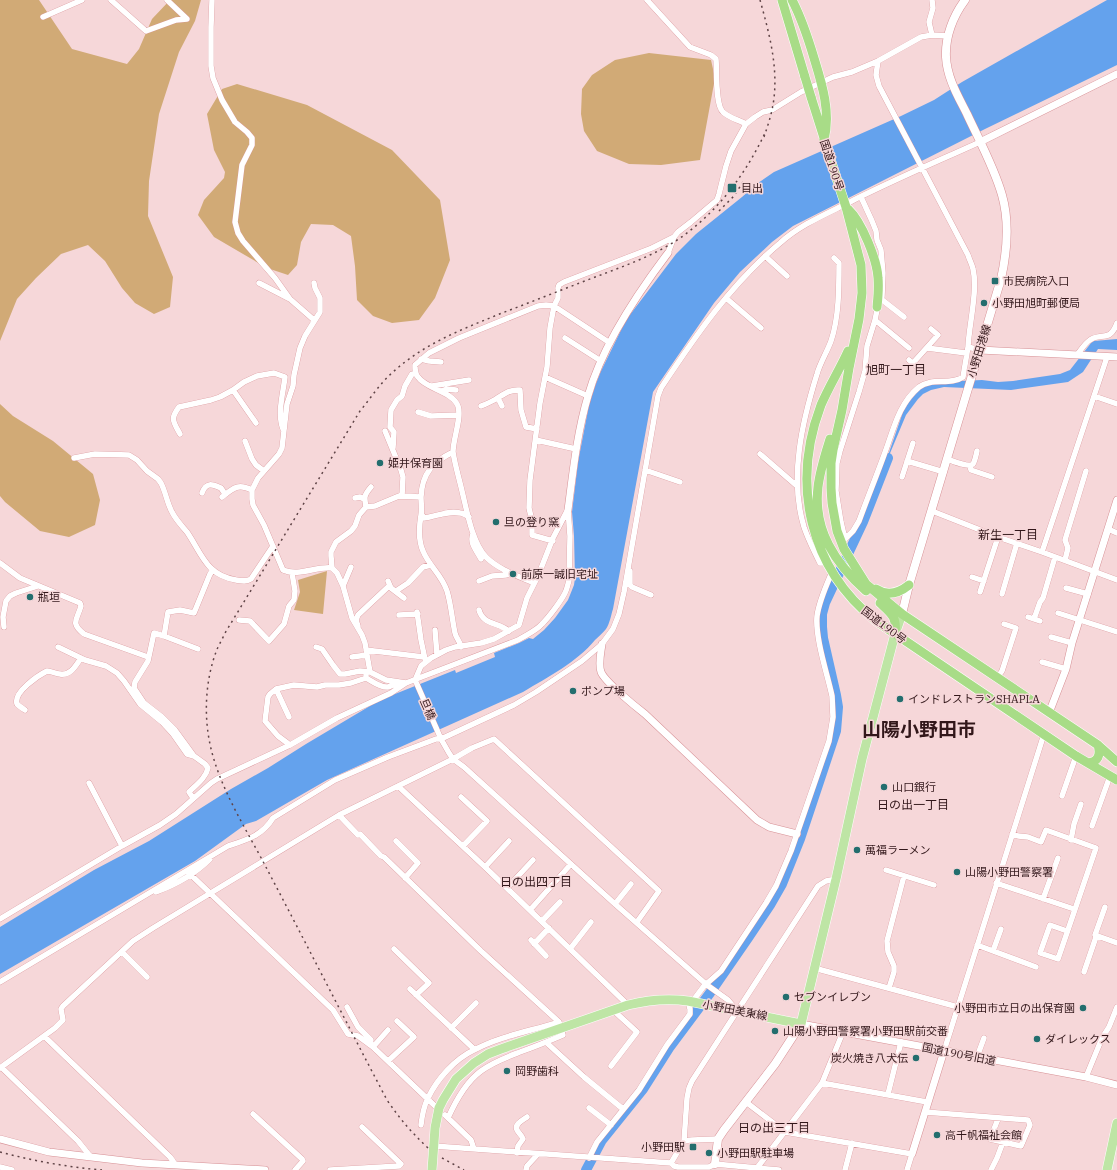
<svg xmlns="http://www.w3.org/2000/svg" width="1117" height="1170" viewBox="0 0 1117 1170" font-family="'IBM Plex Serif','Noto Sans JP',serif">
	<style>
		.green { fill: #d1aa76 }
		.water { fill: #64a2ed }
		.lines { fill: none; stroke-linecap: round; stroke-linejoin: round }
		.river { stroke: #64a2ed; stroke-width: 10 }
		.minor-casing { stroke: #d79095; stroke-width: 6 }
		.tertiary-casing { stroke: #d79095; stroke-width: 8 }
		.secondary-casing { stroke: #d79095; stroke-width: 9 }
		.primary-casing { stroke: #fff; stroke-width: 10 }
		.trunk-casing { stroke: #fff; stroke-width: 10 }
		.minor { stroke: #fff; stroke-width: 5.5 }
		.tertiary { stroke: #fff; stroke-width: 7 }
		.secondary { stroke: #fff; stroke-width: 8 }
		.primary { stroke: #bee5a5; stroke-width: 9 }
		.trunk { stroke: #a8dc87; stroke-width: 9 }
		.rail { stroke: #5f4346; stroke-width: 1.5; stroke-dasharray: 2 4; stroke-linecap: butt }
		.trunk-bridge-casing { stroke: #fff; stroke-width: 10; stroke-linecap: butt }
		.trunk-bridge { stroke: #a8dc87; stroke-width: 9 }
		.poi-dot { fill: #236e6e; stroke: #f6d7d9; stroke-width: 1.5 }
		.labels { text-anchor: middle; stroke-width: 3; stroke-linejoin: round; paint-order: stroke }
		.street-label { font-size: 11px; fill: #32171a; stroke: #f6d7d9 }
		.poi-label { font-size: 11px; fill: #32171a; stroke: #f6d7d9; text-anchor: start }
		.neighbourhood-label { font-size: 12px; fill: #32171a; stroke: #f6d7d9 }
		.town-label { font-size: 19px; font-weight: bold; fill: #32171a; stroke: #f6d7d9 }
	</style>
	<rect width="100%" height="100%" fill="#f6d7d9"/>
	<!-- green -->
	<path class="green" d="M0,0h39l33,49 55,15 12,-15 13,-30 18,-19h31l-6,21 -16,31 -20,62 -10,67 -1,35 25,61 -3,30 -16,7 -19,-11 -13,-15 -17,-27 -17,-16 -27,9 -25,24 -19,21 -17,42z
		M649,53l62,7 4,18 -15,82 -39,5 -32,-1 -32,-13 -13,-20 -3,-17 1,-25 10,-14 23,-15z
		M237,84l70,21 85,45 48,50 10,60 -15,38 -16,22 -27,3 -19,-7 -16,-16 -2,-34 -4,-30 -18,-11 -22,-1 -10,18 -4,23 -9,10 -21,-7 -53,-31 -16,-22 6,-15 20,-22 1,-6 -11,-22 -7,-36 15,-25z
		M0,404l13,12 40,25 40,33 7,26 -5,25 -26,12 -29,-6 -35,-29 -5,-6z
		M327,571l-4,43 -29,-4 6,-18 -2,-12z"/>
	<!-- water -->
	<path class="water" d="M1107,0h10v65l-132,64 -192,97 -21,16 -32,30 -26,31 -61,89 -40,217c-2,6 -3,14 -7,20 -3,4 -7,7 -11,11 -18,22 -47,37 -72,52l-196,88 -71,41 -10,3 -51,37 -195,113v-47l94,-57 55,-29 82,-52 37,-21 38,-24 74,-44 75,-30 1,3 39,-16 -1,-4 25,-10 10,-5 4,1 11,-9 11,-12 13,-18 6,-15 1,-7 -1,-42 -2,-24 6,-50 11,-57 6,-19 6,-15 25,-51 50,-66 20,-20 46,-37 16,-14 16,-11 127,-56 33,-16 28,-18z
		M1117,339v11l-19,-1 -15,23 -15,10 -57,8 -67,-3 -13,3 -8,4 -5,5 -12,16 -23,55 20,-58 6,-10 12,-14 8,-3 31,-4 22,-1 16,2 15,-1 47,-7 10,-4 21,-27 3,-2z"/>
	<g class="lines">
		<!-- river -->
		<path class="river" d="M586,1170l16,-30 41,-51 26,-41 41,-55 38,-55 22,-33 12,-21 18,-45 36,-108 2,-24 -2,-12 -13,-57 -1,-11v-13l3,-11 38,-81 25,-64"/>
		<defs>
			<path id="minor" d="M111,0l35,31 30,-11 11,-1 -20,-19
				M212,0l-1,27v39l2,12 9,22 13,22 12,10 5,6v7l-10,20 -7,57 3,11 5,8 32,37 15,21 24,21
				M647,0l43,47 21,8 5,4c1,11 -1,46 7,53 6,6 16,8 23,12
				M932,0l1,8 -4,14 3,13
				M43,17l39,-17
				M878,61l-2,14 3,11 89,169c1,4 4,9 5,14 5,21 -4,56 -5,78l12,3
				M861,197l11,24 4,10 1,9 4,10 2,23 -1,24
				M668,253l6,-16 4,-5 13,-10 26,-22 2,-6 7,-28 5,-15 15,-27 9,-7 8,-5 9,-2 29,-18 32,-15 19,-5 26,-11 43,-24 11,-2 16,1
				M765,256l22,20
				M259,283l31,16
				M314,283l1,5 5,10v14l-15,24 -5,12 -6,27 -1,11 -6,18 -5,44 -3,6 -21,24 -6,12v9l1,6 11,20 19,45c16,7 33,-4 49,-2
				M558,288l1,-3 5,-3 88,-34 22,-11
				M726,298l35,30
				M881,299l23,18
				M875,320l34,28
				M565,338l36,23
				M927,348l39,5
				M1077,355c4,-5 8,-12 13,-15 11,-8 20,3 27,-17
				M421,359l8,2 12,1
				M909,360l13,11
				M913,363l25,-28 -7,-6
				M545,377l43,19
				M432,386l37,-6
				M233,390l23,33
				M441,391l6,-2 9,1
				M1094,396l23,8
				M498,398l4,8
				M481,406c5,-2 10,-4 15,-7 8,-5 14,-10 24,-9l1,20 5,17 11,2
				M418,412l13,4 28,-1
				M385,431l16,39 2,7 -1,19
				M180,434c-7,-13 -10,-15 -1,-27l32,-7 9,-3 13,-7 11,-8 13,-6 17,-3 11,4c-2,17 -8,36 -2,52
				M536,440l40,9
				M245,441l7,18 4,6 8,6
				M393,448l1,-16 -4,-5 1,-17 6,-10 5,-4 3,-10 7,-12 3,-1
				M453,452c-20,10 -31,21 -32,45 0,6 1,13 0,18 -2,12 -3,25 2,36 6,15 19,24 24,40 4,13 5,28 8,42 1,5 5,8 6,14
				M760,454l37,32
				M74,458l21,-4 34,1 8,5 10,11 11,8 3,4c5,10 6,20 11,29 4,8 10,14 15,20 15,22 19,43 49,48 6,1 10,2 15,-1l22,-33
				M947,459c6,2 22,9 26,5 2,-3 3,-9 4,-13
				M907,461l37,11
				M970,466l1,4 21,7
				M645,470l35,12
				M902,477l11,-34
				M202,493c4,-11 10,-9 19,-5l4,6
				M222,497c11,-9 16,-14 30,-7
				M355,498l5,-1 4,2
				M366,507c-2,-10 -2,-12 5,-20
				M567,511l-14,27 -15,38 -11,22 -8,27 -25,14 -13,4 -26,4 -9,3 -15,8 -10,8 -6,14 1,2 25,57 8,14 4,6 11,8 151,137 92,81 21,15 9,11
				M932,511l66,26 44,15 75,28
				M422,515l2,3c12,-1 23,-8 36,-5 3,0 6,2 9,4
				M1108,529l9,4
				M473,534c-4,9 4,17 8,25
				M845,539l8,-8 6,-10c8,-22 17,-44 25,-66 9,-23 14,-51 35,-68 13,-10 31,-1 44,-10l5,-30
				M553,541l-21,-6v-14l-3,-13 1,-28 10,-77 7,-36 3,-39 4,-22 4,-8v-7
				M841,543l4,-4 -4,-17 -5,-31 1,-28 3,-12 19,-59 6,-21 2,-25 8,-26 3,-15
				M1042,552l65,-195
				M1065,560l3,-12 -3,-8 21,-69
				M0,563l20,15 60,25 1,3c-4,14 -11,17 3,28l64,23
				M827,563h-7c-6,-12 -12,-24 -16,-36 -15,-49 -2,-105 13,-153 3,-11 10,-22 14,-33 8,-23 8,-54 8,-78l-5,-5
				M630,571v14l2,2 19,8
				M972,577l12,4
				M388,581l3,7 13,10
				M479,581l13,-5 14,-1 6,-2
				M534,583c-16,-7 -35,-13 -48,-26 -14,-15 -19,-46 -24,-66 -3,-13 -7,-26 -9,-39 0,-13 9,-35 5,-46 -6,-15 -32,-17 -40,-29 -3,-3 -3,-7 -3,-12l14,-12 30,-15 79,-32 8,-1 8,1 56,37
				M343,586l8,-19
				M1066,588l22,6
				M396,591l12,-8 15,-16 8,-2
				M980,592l18,-55
				M1002,594l15,-51
				M479,610c4,15 19,12 30,21
				M417,612l4,28 4,19
				M1058,613l59,19
				M399,615l19,-1
				M1028,617l12,4
				M1034,619l6,-17 3,-4 12,-41
				M239,620l11,1 19,20 15,-17 5,-18 5,-6 1,-9 -3,-18
				M358,626l-2,-6 2,-5 31,-29
				M4,627l-1,-10 3,-16 4,-5 6,-3 22,-7
				M435,630l2,25
				M164,636l4,-24 12,-2 14,3 16,-39 3,-4
				M1051,637l21,6
				M58,647l27,13 21,6 11,7 7,8 16,23 22,18 11,12 14,20 7,2 11,8 3,4c-2,10 -12,17 -19,24l4,6
				M316,647l6,2 11,16 7,9h5l15,-3 10,1 16,8 20,3
				M366,650l58,7
				M352,657l15,-2
				M1042,662l24,7
				M370,672l-5,-29 -3,-8 -10,-17 -9,-32 -6,-13 -5,-5 -1,-12v-4l5,-10 15,-11 4,-5 4,-11 7,-8 9,-1 24,-10 22,1
				M366,678c6,3 14,10 22,9 3,-1 6,-3 10,-3
				M997,678l5,-7 14,-43 -12,-4
				M276,689l13,28
				M25,710c-3,-2 -6,-4 -8,-6 -4,-12 22,-29 30,-33 4,0 9,3 13,3 11,2 16,-9 21,-16
				M290,745l-12,-9 -13,-15 3,-24 2,-3 6,-5 18,-4 23,2 8,-2h14l12,-2 15,-5v-6
				M194,756l-19,-26 -13,-13 -18,-14 -10,-15 1,-6 13,-21 6,-28 10,3 34,13
				M89,783l33,63
				M398,786l87,81 143,138
				M1062,796l14,-40
				M461,797l26,24 -24,25
				M339,815l19,20 2,-1 21,22 3,1 97,94 78,71 4,13c-14,6 -29,12 -43,17 -13,5 -27,10 -39,19 -15,11 -25,29 -33,47
				M1092,826l18,-50
				M1012,834l6,2 10,1 13,5 5,-12 50,18 -38,111 -18,-6 10,-28 17,6
				M1071,840l3,-16 7,-20
				M396,841l22,22 -13,15
				M485,867l24,-26
				M886,870l48,15
				M190,874l143,136 15,24 10,2 15,11 62,59
				M996,883l78,26
				M507,888l26,-28
				M156,892c19,-7 40,-19 54,-33
				M1043,899l15,-41
				M615,904l16,-20
				M1105,907l-10,28 22,8
				M530,910l41,-46
				M0,919l122,-73 38,-21 16,-11 35,-31 6,-4 73,-34 47,-27 54,-25 15,-10 112,-43c8,-5 18,-9 24,-16 7,-7 19,-23 23,-31 2,-4 3,-9 4,-13l1,-44 -2,-26
				M542,921l18,-19
				M531,940l15,16
				M534,944l15,-16
				M977,945l59,22
				M394,949l35,34 -13,12
				M570,949l21,-27
				M993,951l8,-22
				M122,952l25,25
				M814,968l144,39
				M1084,972l12,-35 -1,-2
				M0,982l228,-136c18,-6 34,-10 45,-28l62,-38 53,-23 48,-18h5l73,-34 22,-13 46,-31 20,-17 11,-15 6,-15 5,-22 34,-196 3,-8c35,-53 70,-104 119,-145 20,-18 44,-28 68,-40 43,-22 88,-41 132,-61
				M889,988l5,-16v-6l-6,-14 -1,-11 17,-65
				M410,989l64,60
				M692,1002l12,-16 17,-15 45,-68 10,-17 15,-35 38,-110 4,-24 -1,-21c-5,-23 -17,-58 -15,-80 2,-15 9,-30 15,-44
				M347,1007l11,20 13,13 -1,5
				M451,1028l25,-25
				M44,1036l126,121 3,4 2,4
				M547,1042l1,2 36,33 39,32
				M373,1047l15,-17
				M944,1051l100,-317
				M977,1057l7,-19
				M388,1061l26,-24 -17,-16
				M611,1066l26,-34 -24,-22
				M1,1067l77,74 12,15
				M0,1068l55,-40 8,-8 -2,-11 2,-3 70,-65 20,-13 186,-113 114,-56 19,-11 22,-9 165,152 -22,31
				M1086,1077l16,-39 7,-11 8,-20
				M822,1083l105,19
				M888,1094l13,-52
				M746,1102l39,30 127,22 -5,16
				M589,1108l22,17
				M925,1112l103,8 2,5 -9,21 -31,-7 8,-20
				M253,1114l49,45 1,2 -8,9
				M445,1115l26,25 3,9
				M421,1125c1,-9 3,-19 7,-27 9,-19 27,-39 46,-48 26,-14 57,-19 85,-28
				M684,1141l8,-1 26,-1
				M434,1146l237,17 3,3 4,1h31l6,-3 64,6
				M517,1153l1,-7 5,-7c-1,-4 -4,-5 -6,-9 -3,-6 6,-10 10,-13
				M589,1158l8,-16 42,-52 28,-45 23,-31v-5l-2,-8
				M671,1163l13,-22 3,-43 2,-10 3,-7 126,-195 8,-5 10,-2
				M0,1167l12,3
				M757,1168l65,-85 21,-51
				M330,1170l69,-4 2,-2 -39,-37
				M526,1170l1,-4 11,-12
				M845,1170l7,-27
				M991,1170l6,-12 6,-16"/>
			<path id="tertiary" d="M980,142l137,-68
				M980,350l137,7
				M568,510c5,-38 9,-77 20,-114 14,-50 49,-102 80,-143
				M602,644c-1,8 -4,20 -1,28 4,10 35,35 44,42l112,106 12,7 28,7
				M1049,713l17,-44 6,-26 45,-143
				M801,1024l285,53 31,8
				M0,1139l49,13 17,2 76,9 123,7
				M912,1154l32,-103"/>
			<path id="secondary" d="M902,614l7,-29 92,-306c6,-27 9,-56 1,-84 -8,-28 -23,-55 -35,-81 -9,-18 -20,-36 -21,-57 -1,-20 7,-41 19,-57
				M715,1164l3,-25 6,-9 51,-66 26,-40"/>
			<path id="primary" d="M432,1170l3,-42 4,-20 4,-8 13,-21 18,-16 14,-9 13,-5 127,-44c20,-5 39,-7 60,-4l113,23 35,-145 26,-120 33,-125 7,-20
				M1107,1170l10,-47"/>
			<path id="trunk" d="M782,0l23,77
				M792,0c10,19 16,38 22,58 8,26 17,54 10,82
				M811,97l13,41
				M846,207l15,58 1,28 -3,26 -10,49 -7,42 -9,40 -2,13v25l1,15 5,28 7,18 22,35 36,30 196,131 19,17
				M848,209c14,13 29,51 30,69 1,10 0,19 -1,29
				M848,351c-8,18 -19,35 -27,54 -30,79 -12,163 55,216l200,135 41,24
				M830,439c-5,16 -10,31 -12,48 -5,43 17,76 48,104
				M876,589c12,8 23,4 33,-4
				M880,603c12,11 17,14 15,31
				M1088,763c10,-1 13,-8 10,-18"/>
		</defs>
		<!-- minor casing -->
		<use href="#minor" class="minor-casing"/>
		<!-- tertiary casing -->
		<use href="#tertiary" class="tertiary-casing"/>
		<!-- secondary casing -->
		<use href="#secondary" class="secondary-casing"/>
		<!-- primary casing -->
		<use href="#primary" class="primary-casing"/>
		<!-- trunk casing -->
		<use href="#trunk" class="trunk-casing"/>
		<!-- minor -->
		<use href="#minor" class="minor"/>
		<!-- tertiary -->
		<use href="#tertiary" class="tertiary"/>
		<!-- secondary -->
		<use href="#secondary" class="secondary"/>
		<!-- primary -->
		<use href="#primary" class="primary"/>
		<!-- trunk -->
		<use href="#trunk" class="trunk"/>
		<!-- rail -->
		<path class="rail" d="M760,0c10,36 20,73 12,110 -2,9 -5,18 -8,27
			M719,211l15,-15 9,-14
			M428,1148c-17,-16 -28,-29 -41,-48 -40,-76 -79,-153 -119,-229 -21,-41 -51,-86 -59,-132 -5,-28 -3,-60 7,-87 2,-6 6,-12 9,-19l135,-222c11,-13 20,-28 33,-39 32,-29 70,-43 109,-59 32,-12 64,-25 96,-37 29,-11 60,-22 85,-40 37,-27 63,-63 82,-103
			M0,1152c34,9 67,15 102,18
			M442,1158l22,12"/>
		<defs>
			<path id="trunk-bridge" d="M805,77l6,20
				M824,140l22,67"/>
		</defs>
		<!-- trunk-bridge casing -->
		<use href="#trunk-bridge" class="trunk-bridge-casing"/>
		<!-- trunk-bridge -->
		<use href="#trunk-bridge" class="trunk-bridge"/>
	</g>
	<!-- markers -->
	<g class="poi-dot">
		<rect x="727" y="183" width="10" height="10" rx="2"/>
		<rect x="991" y="277" width="8" height="8" rx="2"/>
		<circle cx="984" cy="303" r="4"/>
		<circle cx="380" cy="463" r="4"/>
		<circle cx="496" cy="522" r="4"/>
		<circle cx="513" cy="574" r="4"/>
		<circle cx="30" cy="597" r="4"/>
		<circle cx="573" cy="691" r="4"/>
		<circle cx="900" cy="699" r="4"/>
		<circle cx="884" cy="787" r="4"/>
		<circle cx="857" cy="850" r="4"/>
		<circle cx="957" cy="872" r="4"/>
		<circle cx="786" cy="997" r="4"/>
		<circle cx="1083" cy="1008" r="4"/>
		<circle cx="775" cy="1031" r="4"/>
		<circle cx="1037" cy="1039" r="4"/>
		<circle cx="916" cy="1058" r="4"/>
		<circle cx="507" cy="1071" r="4"/>
		<circle cx="937" cy="1135" r="4"/>
		<rect x="689" y="1143" width="8" height="8" rx="2"/>
		<circle cx="709" cy="1153" r="4"/>
	</g>
	<g class="labels">
		<!-- street labels -->
		<g class="street-label">
			<text transform="translate(832 165) rotate(72)" y="4">国道190号</text>
			<text transform="translate(979 351) rotate(-73)" y="4">小野田港線</text>
			<text transform="translate(884 625) rotate(37)" y="4">国道190号</text>
			<text transform="translate(428 709) rotate(66)" y="4">旦橋</text>
			<text transform="translate(735 1010) rotate(11)" y="4">小野田美東線</text>
			<text transform="translate(959 1054) rotate(11)" y="4">国道190号旧道</text>
		</g>
		<!-- poi labels -->
		<g class="poi-label">
			<text x="741" y="192">目出</text>
			<text x="1003" y="285">市民病院入口</text>
			<text x="992" y="307">小野田旭町郵便局</text>
			<text x="388" y="467">姫井保育園</text>
			<text x="504" y="526">旦の登り窯</text>
			<text x="521" y="578">前原一誠旧宅址</text>
			<text x="38" y="601">瓶垣</text>
			<text x="581" y="695">ポンプ場</text>
			<text x="908" y="703">インドレストランSHAPLA</text>
			<text x="892" y="791">山口銀行</text>
			<text x="865" y="854">萬福ラーメン</text>
			<text x="965" y="876">山陽小野田警察署</text>
			<text x="794" y="1001">セブンイレブン</text>
			<text x="1075" y="1012" text-anchor="end">小野田市立日の出保育園</text>
			<text x="783" y="1035">山陽小野田警察署小野田駅前交番</text>
			<text x="1045" y="1043">ダイレックス</text>
			<text x="908" y="1062" text-anchor="end">炭火焼き八犬伝</text>
			<text x="515" y="1075">岡野歯科</text>
			<text x="945" y="1139">高千帆福祉会館</text>
			<text x="685" y="1151" text-anchor="end">小野田駅</text>
			<text x="717" y="1157">小野田駅駐車場</text>
		</g>
		<!-- neighbourhood labels -->
		<g class="neighbourhood-label">
			<text x="896" y="374">旭町一丁目</text>
			<text x="1008" y="539">新生一丁目</text>
			<text x="913" y="809">日の出一丁目</text>
			<text x="536" y="886">日の出四丁目</text>
			<text x="774" y="1132">日の出三丁目</text>
		</g>
		<!-- town labels -->
		<g class="town-label">
			<text x="919" y="736">山陽小野田市</text>
		</g>
	</g>
</svg>
